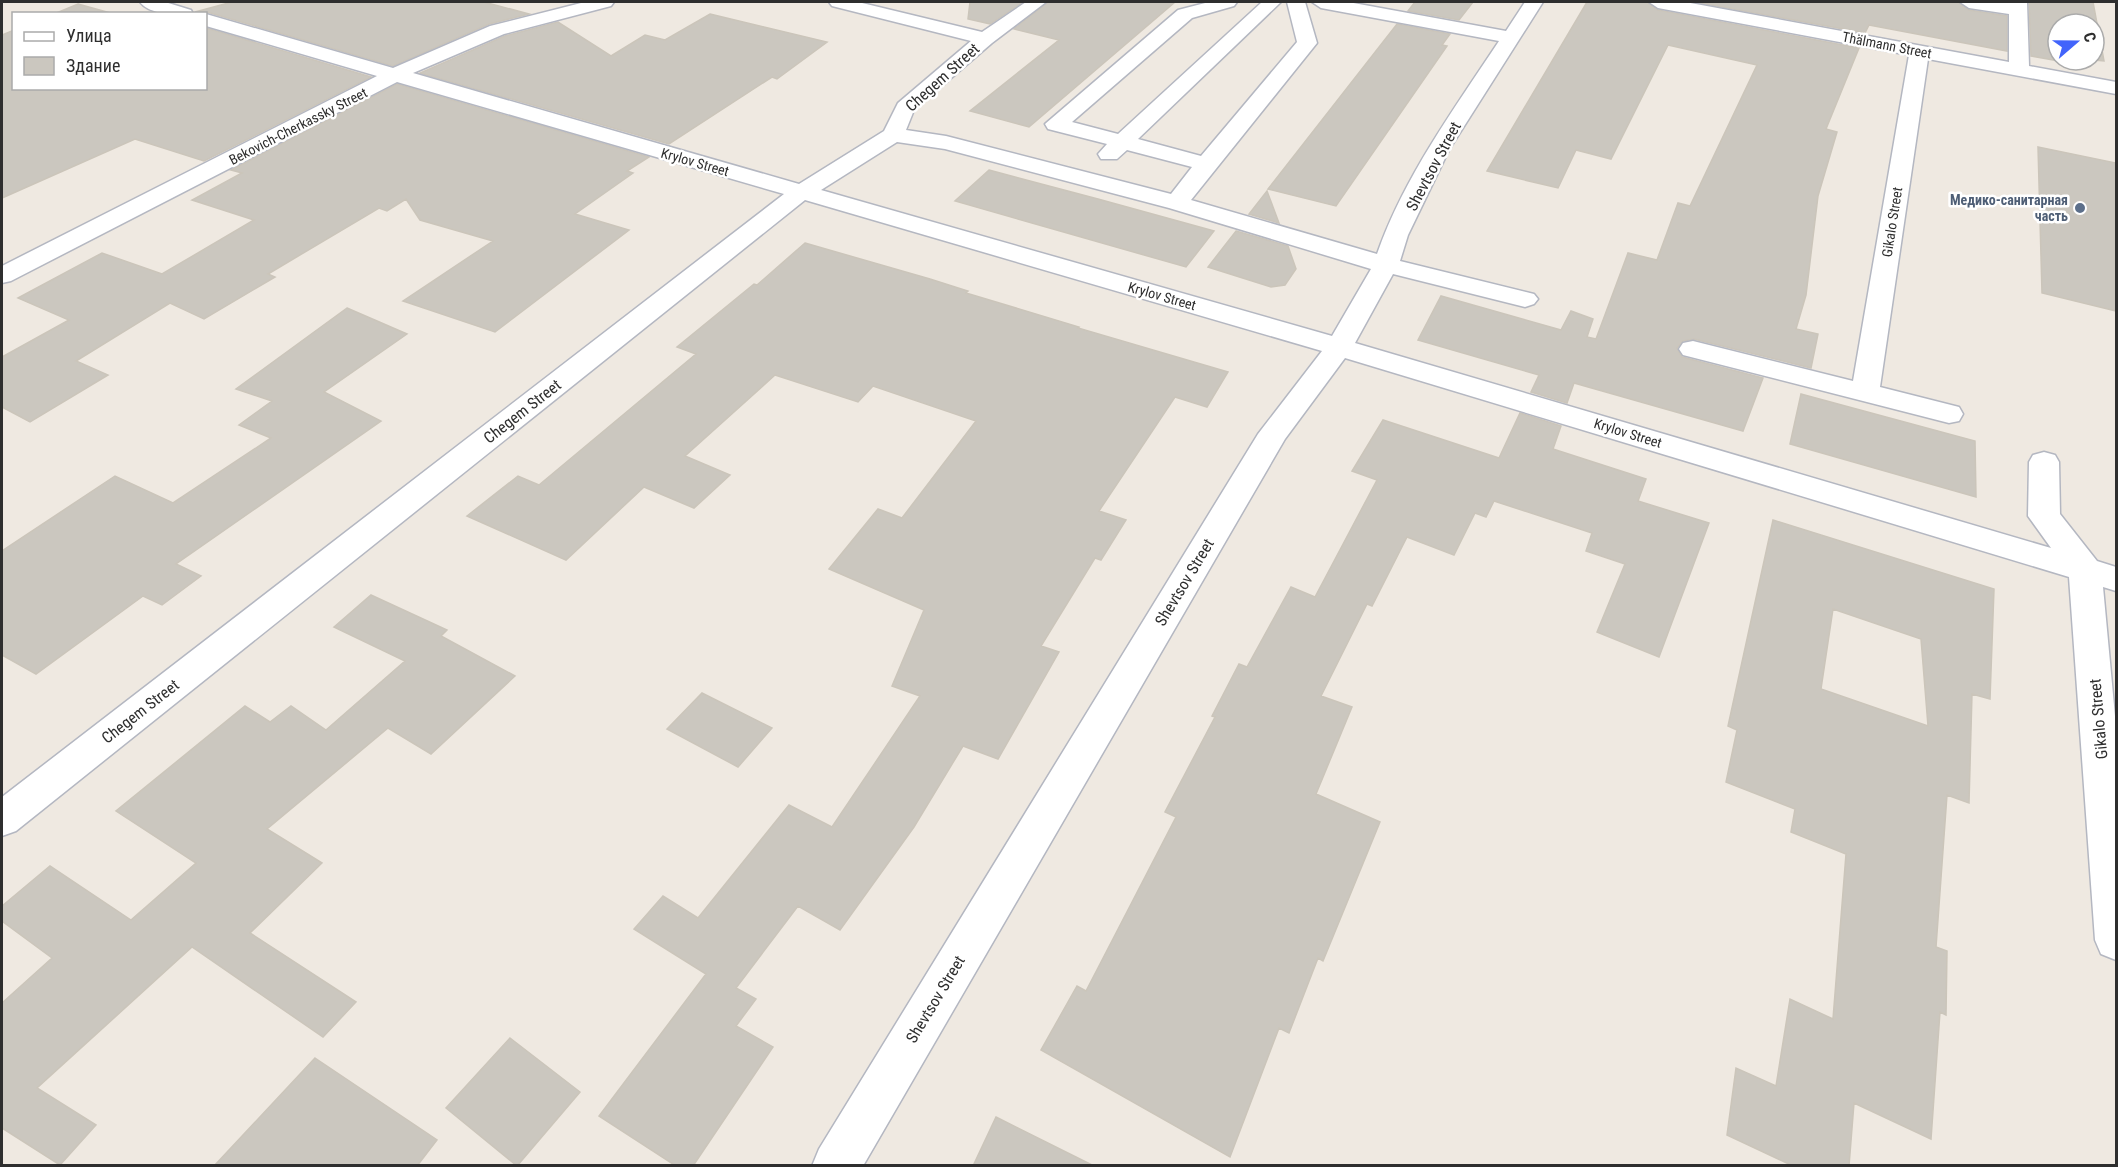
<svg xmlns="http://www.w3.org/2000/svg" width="2118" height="1167" viewBox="0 0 2118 1167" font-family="'Roboto Condensed',sans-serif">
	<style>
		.building { fill: #cbc7bf; stroke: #cbc5ba; stroke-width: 1.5; fill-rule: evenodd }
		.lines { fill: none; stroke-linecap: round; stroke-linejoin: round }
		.minor-casing { stroke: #b4b7c1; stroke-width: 3 }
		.minor { fill: #fff; fill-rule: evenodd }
		.service-dot { fill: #5c6f8a; stroke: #fff; stroke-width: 2 }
		.labels { text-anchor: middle; stroke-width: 5; stroke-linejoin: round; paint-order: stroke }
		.far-street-label { font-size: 14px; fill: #2e2e2e; stroke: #fff }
		.far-service-label { font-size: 14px; font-weight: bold; fill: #4e5e75; stroke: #fff; text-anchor: end }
		.street-label { font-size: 16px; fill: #2e2e2e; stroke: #fff }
	</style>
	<rect width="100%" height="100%" fill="#efe9e1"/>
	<!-- building -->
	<path class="building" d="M232,2h252l45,12 -40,10 -96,42 -186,-54h-12z
		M970,2h53l-33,22 -22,-5z
		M1048,2h127l-146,125 -59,-16 89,-71 -45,-11z
		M1415,2h58l-14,18 -51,-9z
		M1587,2h60l11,8 201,38 -33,81 11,3 -19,64 -12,99 -10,34 22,5 -7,34 -117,-29 -11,2 -6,7 5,9 81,21 -20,53 -169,-48 -7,20 -36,-11 8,-17 -121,-35 23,-44 120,34 10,-19 22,8 -6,18 9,2 32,-86 29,7 21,-57 12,3 67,-141 -89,-20 -57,114 -35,-9 -18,38 -71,-17z
		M1695,2h263l11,8 38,6v35l-138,-26 -4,8z
		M2029,2h64l11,59 -10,-1v-36h-36v36h17l1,4 -45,-8z
		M78,4l36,10h-60z
		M710,14l117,28 -50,37 -5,-2 -103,67 -249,-71 85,-37 53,-14 53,34 34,-21 20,5z
		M1397,24l53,10 -8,11 5,1 -111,160 -68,-17z
		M206,28l165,49 -167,84 -69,-22 -133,59v-163l12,-5v58h192z
		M397,84l252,73 -22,14 6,2 -58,41 54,16 -134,102 -92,-31 90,-60 -73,-21 -14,-21 -19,12 -8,-3 -111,66 7,3 -71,42 -34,-16 -94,58 32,14 -78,47 -28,-15v-50l67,-37 -51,-22 84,-45 60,21 92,-54 -62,-20 50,-27 -11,-3z
		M2038,147l78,16v148l-74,-18z
		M989,170l109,29 116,32 -28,36 -231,-66z
		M1267,191l12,32 -30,-9z
		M1236,231l52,15 8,23 -11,16 -14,2 -63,-20z
		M805,243l125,36 38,12 -2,2 113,34 -1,1 150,44 -21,35 -32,-10 -76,114 27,9 -25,40 -6,-2 -54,88 18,6 -61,107 -35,-13 -49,81 -74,103 -42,-24 -62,82 20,11 -20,27 37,21 -80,119h-17l-77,-50 107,-142 -72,-45 29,-33 35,22 91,-113 43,22 88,-131 -28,-10 32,-76 -95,-41 49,-60 24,9 74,-97 -103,-35 -15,16 -83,-27 -90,81 45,19 -36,33 -50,-21 -78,73 -99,-44 51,-40 21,9 157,-131 -19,-7 77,-63 3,1z
		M347,308l60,26 -83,58 57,29 -205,143 25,12 -39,29 -19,-9 -107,78 -34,-19v-104l113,-75 58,27 98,-65 -32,-13 33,-24 -36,-12z
		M1801,394l174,47 1,56 -186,-53z
		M1520,413l41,13 -8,23 93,30 -8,22 71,22 -50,134 -62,-25 28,-68 -39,-13 6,-18 -98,-32 -8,16 -11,-4 -21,42 -47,-18 -35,69 -5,-2 -46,92 31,11 -36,87 64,28 -57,139 -5,-3 -29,75 -10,-5 -49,129 -189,-107 36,-64 9,5 90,-174 -11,-5 50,-95 -3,-1 27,-52 8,3 44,-80 24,10 62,-117 -25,-9 31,-51 116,38z
		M1773,520l221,69 -4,110 -18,-5 -3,109 -22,-8 -11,152 11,4 -1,64 -6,-3 -9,127 -77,-36 -5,63h-56l-66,-31 9,-67 40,18 14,-87 43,20 13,-165 -55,-22 4,-23 -69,-27 11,-52 -9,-4zM1833,609l88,30 7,87 -107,-37z
		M371,595l76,35 -6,6 74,40 -84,78 -43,-26 -121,101 55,34 -72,70 106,69 -33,35 -131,-90 -155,141 59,37 -36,40 -58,-37v-125l50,-45 -50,-37v-15l48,-40 81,54 65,-57 -80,-52 129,-105 25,16 21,-16 35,24 79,-69 -71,-34z
		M702,693l70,35 -34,39 -71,-38z
		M510,1038l70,54 -63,74 -71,-58z
		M315,1058l122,82 -20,26h-203z
		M996,1117l98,49h-121z"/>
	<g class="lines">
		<defs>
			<path id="minor" d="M140,2h25l26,8 2,4c-16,0 -42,2 -53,-12z
				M585,2h29l-3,4 -107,28 -91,39 386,111 85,-53 14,-28 73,-62 -139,-35 -3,-4h29l124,30 44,-30h20l-54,41 -78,67 -8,20 40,6 225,58 21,-27 -65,-17 -10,9h-16l-3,-5 9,-10 -59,-15 -3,-5 133,-114 31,-8h28l-3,4 -42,12 -120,104 46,12 144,-132h19l-143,137 63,17 96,-114 -10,-40h18l12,41 -126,157 186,54c27,-77 77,-145 122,-213l-178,-33 -9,-6h36l158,29 19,-29h18l-94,148 -41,85 -8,26 134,33 4,5 -4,5 -9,3 -132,-33 -38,69 696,205 -23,-32 1,-54 4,-7 11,-3 11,3 4,7 1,52 37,47 19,6v24l-13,-4 13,140v233l-15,-6 -6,-14 -26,-363 -724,-219 -60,81 -422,727h-51l7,-17 439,-715 64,-83 -517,-151 -789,631 -14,5v-39l782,-603 -387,-112 -386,199 -9,2v-17l375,-190 -171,-50v-12l187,54 97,-42zM897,142l48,7 224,59 202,61 -39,67 -511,-146z
				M1649,2h36l324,60v-48l-40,-6 -9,-6h67l2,64 87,16v12l-188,-35 -48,328 79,20 4,7 -4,7 -10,2 -266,-68 -4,-6 4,-6 10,-2 160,40 56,-326 -251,-47z"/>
		</defs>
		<!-- minor casing -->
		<use href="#minor" class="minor-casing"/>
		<!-- minor -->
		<use href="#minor" class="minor"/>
	</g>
	<!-- markers -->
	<circle class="service-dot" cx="2080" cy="208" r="6"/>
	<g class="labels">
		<!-- far-street labels -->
		<g class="far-street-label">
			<text transform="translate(1887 45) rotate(11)" y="5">Thälmann Street</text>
			<text transform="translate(298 126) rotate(-27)" y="5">Bekovich-Cherkassky Street</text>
			<text transform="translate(695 162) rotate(16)" y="5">Krylov Street</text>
			<text transform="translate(1892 222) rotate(-81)" y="5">Gikalo Street</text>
			<text transform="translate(1162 296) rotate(16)" y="5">Krylov Street</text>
			<text transform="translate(1628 433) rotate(17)" y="5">Krylov Street</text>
		</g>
		<!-- far-service labels -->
		<g class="far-service-label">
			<text x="2068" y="205">Медико-санитарная<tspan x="2068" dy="16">часть</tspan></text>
		</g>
		<!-- street labels -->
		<g class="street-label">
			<text transform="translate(942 77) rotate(-42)" y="6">Chegem Street</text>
			<text transform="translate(1433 166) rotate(-62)" y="6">Shevtsov Street</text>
			<text transform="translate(522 411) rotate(-38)" y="6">Chegem Street</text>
			<text transform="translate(1184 582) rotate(-59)" y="6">Shevtsov Street</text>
			<text transform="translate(140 711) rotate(-38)" y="6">Chegem Street</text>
			<text transform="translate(2098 719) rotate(-95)" y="6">Gikalo Street</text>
			<text transform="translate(935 999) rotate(-59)" y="6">Shevtsov Street</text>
		</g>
	</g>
	<!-- border -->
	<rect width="2118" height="1167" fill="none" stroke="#2e2e2e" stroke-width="6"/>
	<!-- legend -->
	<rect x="12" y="12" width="195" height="78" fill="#ffffff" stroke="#ababab" stroke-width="1.5"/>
	<rect x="24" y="32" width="30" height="9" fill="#ffffff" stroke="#ababab" stroke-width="1.5"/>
	<text x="66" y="42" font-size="18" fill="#2e2e2e">Улица</text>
	<rect x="24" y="57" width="30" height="18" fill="#cbc7bf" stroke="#ababab" stroke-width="1.5"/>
	<text x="66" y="72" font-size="18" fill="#2e2e2e">Здание</text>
	<!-- north arrow -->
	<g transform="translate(2076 42) rotate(70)"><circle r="28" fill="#ffffff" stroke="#ababab" stroke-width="1.5"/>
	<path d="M0-4.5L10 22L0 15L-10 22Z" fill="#4264fb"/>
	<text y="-9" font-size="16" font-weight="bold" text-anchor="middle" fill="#2e2e2e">С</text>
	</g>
</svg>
